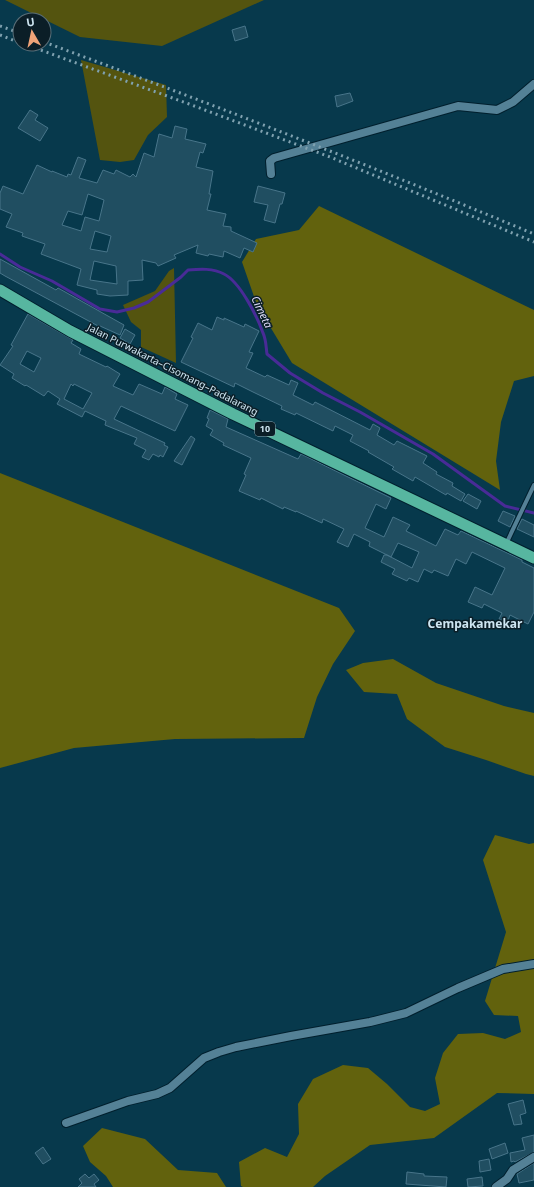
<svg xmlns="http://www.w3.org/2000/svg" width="534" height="1187" viewBox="0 0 534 1187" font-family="'Noto Sans',sans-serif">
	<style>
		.green { fill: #54540f }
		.forest { fill: #62620d }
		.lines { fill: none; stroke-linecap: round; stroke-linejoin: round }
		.stream { stroke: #492b97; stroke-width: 3 }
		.building { fill: #204e61; stroke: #48758a; fill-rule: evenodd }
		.service-casing { stroke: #001f2d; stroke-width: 6 }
		.minor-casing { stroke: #001f2d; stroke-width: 10 }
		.trunk-casing { stroke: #001f2d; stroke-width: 13 }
		.service { stroke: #548196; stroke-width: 4 }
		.minor { stroke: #548196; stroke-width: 8 }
		.trunk { stroke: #57b6a0; stroke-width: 11 }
		.rail { stroke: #80a2b0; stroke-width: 3; stroke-dasharray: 2 4; stroke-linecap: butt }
		.labels { text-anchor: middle; stroke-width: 3; stroke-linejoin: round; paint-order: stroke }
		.shield { fill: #0b1e27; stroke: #94a9b4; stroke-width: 1 }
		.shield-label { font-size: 9px; font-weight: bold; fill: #cee5f1 }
		.street-label { font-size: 10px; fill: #cee5f1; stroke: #0b1e27 }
		.water-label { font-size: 11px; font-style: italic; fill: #dedbf8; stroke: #0b1e27 }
		.quarter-label { font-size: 12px; font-weight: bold; fill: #cee5f1; stroke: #0b1e27 }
	</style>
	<rect width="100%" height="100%" fill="#07394c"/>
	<!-- green -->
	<path class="green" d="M5,0h259l-102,46 -82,-9z
		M81,60l85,25 1,32 -19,18 -14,25 -14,2 -20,-2z
		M174,268l2,95 -35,-16v-17l-10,-8 -8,-17 32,-14 14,-20z"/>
	<!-- forest -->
	<path class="forest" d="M319,206l215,104v66l-20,5 -13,41 -5,39 4,29 -208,-127 -35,-58 -15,-43 14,-23 43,-9z
		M0,473l339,135 16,23 -22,33 -16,33 -13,41 -129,1 -101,9 -74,20z
		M393,659l43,24 68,23 30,7v63l-8,-2 -40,-14 -41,-13 -38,-28 -10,-25 -33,-2 -18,-22 17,-7z
		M495,835l34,9 5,-1v251l-37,-1 -63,45 -64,7 -45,31 -12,11h-70l-2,-1 -2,-24 26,-14 22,9 12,-23 -1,-30 15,-25 30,-14 25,3 19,16 23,23 15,4 15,-7 -5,-26 8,-25 15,-19 25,-1 22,6 16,-7 -3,-16 -24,-1 -9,-14 21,-69 -23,-72z
		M102,1128l43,11 33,31 39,3 9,14h-113l-7,-11 -16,-14 -7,-16z"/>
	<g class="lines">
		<!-- stream -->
		<path class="stream" d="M0,254l20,13 32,14 48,28 17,3 17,-4 14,-6 33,-25 7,-7c12,-1 25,-2 36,4 16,8 33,42 39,59 3,6 3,14 4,21l23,19 33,20 37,19 73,42 72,52 29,7"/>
	</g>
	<!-- building -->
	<path class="building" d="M245,26l3,11 -13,4 -3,-11z
		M350,93l3,8 -16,6 -2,-11z
		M30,110l8,5 -3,5 13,8 -8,13 -22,-13z
		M175,126l12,3 -2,10 21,5 -3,9 -3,-1 -4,15 17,4 -4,23h2l-4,16 19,4 -3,12 8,1v4l26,12 -4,9 -9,-4 -4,10 -16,-7 -1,6 -14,-3 -1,2 -12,-3 2,-8 -24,10 2,3 -18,8 -2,-3 -14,-3 1,20 -15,1v14l-18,1 -13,-2v-4l-20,-5 4,-16 -40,-15 4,-10 -23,-8 1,-3 -17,-6 6,-13 -12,-5v-16l3,-7 20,8 14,-29 15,7v-1l15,6 1,-3 3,1 7,-18 8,3 -7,18 18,5 6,-13 11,4 2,-4 14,7 3,-3 3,3 8,-24 10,4 5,-23 13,4zM88,194l16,6 -5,21 -14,-4 -4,14 -19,-6 6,-14 14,4zM95,231l16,5 -4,16 -17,-3zM94,261l22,5 1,18 -27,-4z
		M258,186l27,7 -3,11h-2l-5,19 -11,-3 4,-15 -14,-3z
		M0,259l56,31 2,-2 66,37 -4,10 -20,-9v1l-95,-51 -5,-3z
		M28,314l45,26 -2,3 10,6 -2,5 27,13 1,-1 13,8 -7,12 20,9 6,-11 23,10 3,-7 12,7 -2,5 13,6 -13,26 -54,-25 -7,13 51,24 -1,2 4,2 -5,10 -3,-2 -1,2 -6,-3 -4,6 -7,-3 4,-7 -12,-6 3,-6 -32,-13 1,-4 -21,-10 -3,6 -25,-13 3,-5 -12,-8 -4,5 -18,-11 -1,1 -13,-8 2,-4 -14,-9 13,-19 -2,-1zM27,351l14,7 -7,14 -14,-8zM71,384l2,2 1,-2 18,9 -9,16 -19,-10z
		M217,317l7,3v-2l20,9 1,-3 14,7 -10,21 4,1 -7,15 19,9 2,-2 22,10 2,-5 7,3 -5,12 20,10 2,-3 55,28 3,-6 7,4 -3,7 17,10 3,-4 30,15 -4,7 14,9 -1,2 17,9 -1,3 13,8 -4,7 -14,-8 -1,2 -31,-18 -2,4 -21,-12 2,-2 -26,-15 1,-1 -19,-10 3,-6 -18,-9 -2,5 -37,-18 -1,2 -14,-6 1,-3 -29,-14 -18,-9 -1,4 -53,-25 12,-24 -2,-1 7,-14 14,7z
		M125,329l10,6 -5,9 -10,-6z
		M210,410l18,9 -2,8 72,32 3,-5 90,44 -5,11 -10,-5 -11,24 19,9 9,-20 17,8 -4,6 30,15 9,-17 13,6 3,-4 61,29v2l12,6v44l-6,12 -18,-9 -3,8 -8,-4 3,-6 -18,-9 -2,4 -14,-6 7,-15 17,8 13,-27 -33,-16 -6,12 -10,-5 -8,17 -14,-6 -2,3 -8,-4 -6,13 -9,-4 -2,3 -15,-7 3,-5 -14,-7 3,-7h3l25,13 7,-16 -21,-9 -7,14 -22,-11 1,-4 -16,-8 -6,13 -11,-5 7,-13 -21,-10 -1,4 -26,-12v1l-12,-5 -1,2 -22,-11 -1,2 -21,-9 7,-16 -2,-1 7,-16 -28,-13 1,-2 -14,-8 3,-5 -7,-4 3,-7 -2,-1z
		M191,436l4,3 -13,26 -8,-4z
		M468,494l13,7 -4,8 -14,-8z
		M503,511l12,5 -5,11 -12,-6z
		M522,519l12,6v12l-17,-8z
		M523,1100l3,13 -6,2 2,9 -8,1 -6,-21z
		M534,1135v17l-19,10 -1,-1 -3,1 -1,-9 15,-3 -3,-12z
		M505,1143l3,10 -16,6 -3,-10z
		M43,1147l8,12 -8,5 -8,-11z
		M489,1159l2,11 -11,2 -1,-11z
		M534,1163v17l-15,3 -2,-9z
		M407,1172l17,2v2l23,1 -1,10 -40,-3z
		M85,1174l4,4 5,-4 5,6 -5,4 2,3h-18l4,-4 -3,-4z
		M482,1177l1,9 -15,1 -1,-8z"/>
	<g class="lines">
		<defs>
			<path id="service" d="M506,544l28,-59"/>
			<path id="minor" d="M271,174l-1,-13 4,-3 184,-52 39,4 16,-8 21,-18
				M66,1123l62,-22 29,-7 13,-6 34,-30 15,-6 17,-5 55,-11 79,-14 36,-9 52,-25 45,-19 31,-5
				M496,1187l11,-8 6,-9 21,-13"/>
			<path id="trunk" d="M0,290l70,41 163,83 301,144"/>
		</defs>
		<!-- service casing -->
		<use href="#service" class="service-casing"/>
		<!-- minor casing -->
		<use href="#minor" class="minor-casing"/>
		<!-- trunk casing -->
		<use href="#trunk" class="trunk-casing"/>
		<!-- service -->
		<use href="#service" class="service"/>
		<!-- minor -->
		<use href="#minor" class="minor"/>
		<!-- trunk -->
		<use href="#trunk" class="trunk"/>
		<!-- rail -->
		<path class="rail" d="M0,26l20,7
			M0,35l20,8
			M44,42c165,61 328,124 490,192
			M24,44l165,60 141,53 204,85"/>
	</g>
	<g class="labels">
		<!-- shield labels -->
		<rect class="shield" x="255" y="422" width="20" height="14" rx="3"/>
		<g class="shield-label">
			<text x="265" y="432">10</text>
		</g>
		<!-- street labels -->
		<g class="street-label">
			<text transform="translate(173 369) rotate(27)" y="4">Jalan Purwakarta–Cisomang–Padalarang</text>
		</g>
		<!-- water labels -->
		<g class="water-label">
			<text transform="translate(262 312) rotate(64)" y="4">Cimeta</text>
		</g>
		<!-- quarter labels -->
		<g class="quarter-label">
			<text x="475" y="628">Cempakamekar</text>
		</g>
	</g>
	<!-- north arrow -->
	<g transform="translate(32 32) rotate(351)"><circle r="19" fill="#0b1e27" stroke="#596e78"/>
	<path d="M0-3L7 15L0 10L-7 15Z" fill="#f0a378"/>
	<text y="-6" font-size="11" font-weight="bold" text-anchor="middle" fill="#cee5f1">U</text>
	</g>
</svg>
